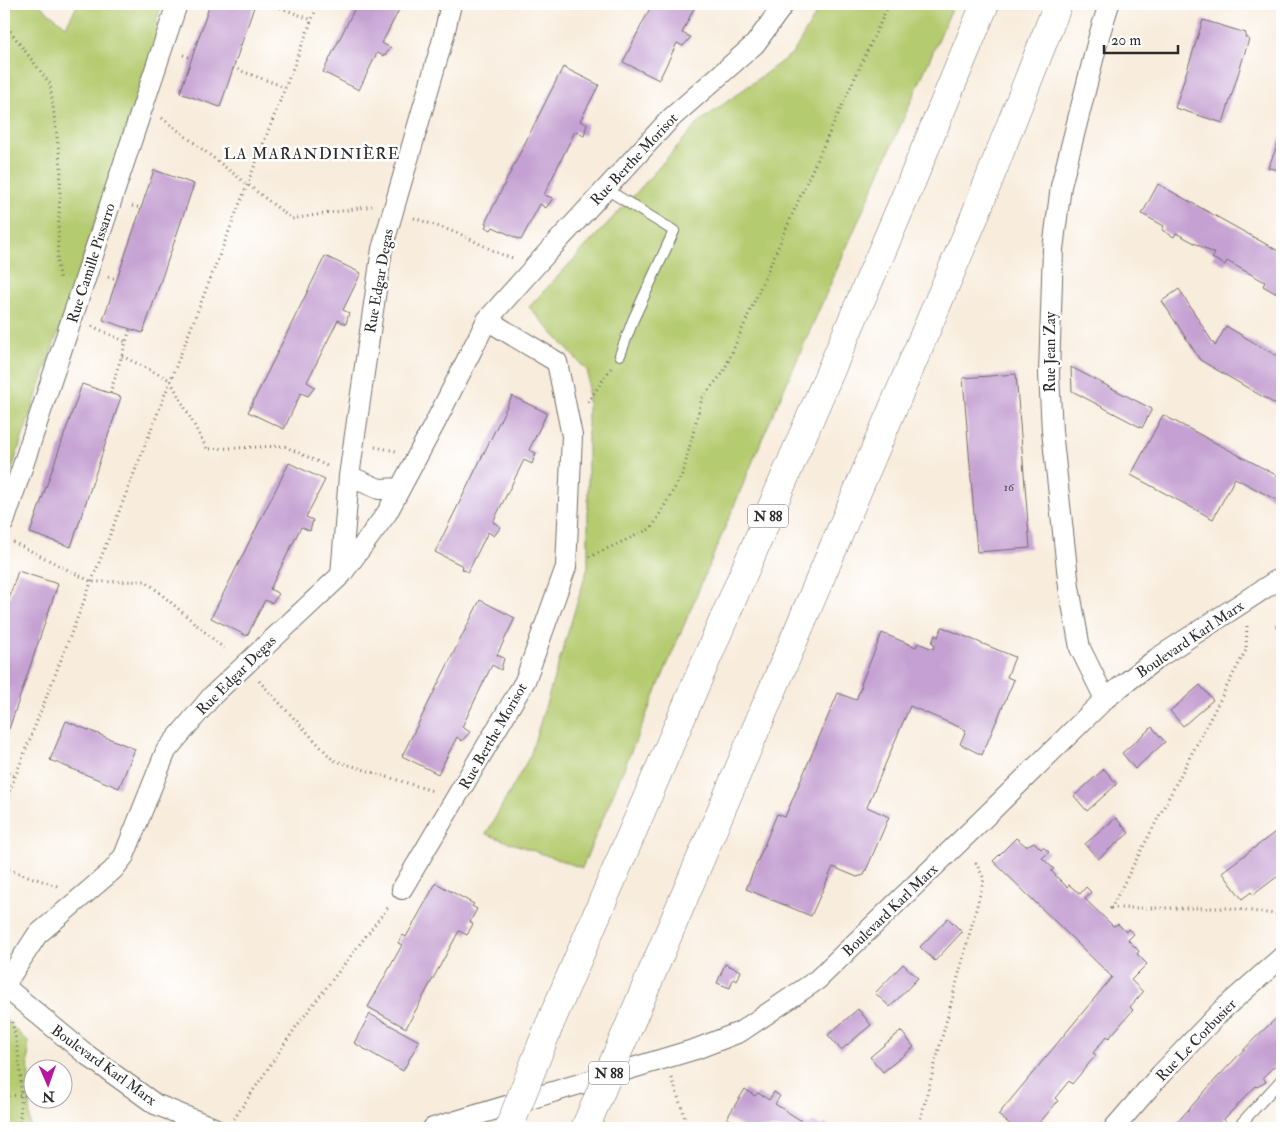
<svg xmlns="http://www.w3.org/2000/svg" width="1286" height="1132" viewBox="0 0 1286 1132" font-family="'IM FELL Double Pica',serif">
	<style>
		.green { fill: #b5cb6f; stroke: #707b4d }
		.building { fill: #c5a0d2 }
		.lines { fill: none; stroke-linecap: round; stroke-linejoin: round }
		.service-casing { stroke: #736f69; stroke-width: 12 }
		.minor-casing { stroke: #736f69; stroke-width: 22 }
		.trunk-casing { stroke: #736f69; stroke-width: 29 }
		.path { stroke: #736f69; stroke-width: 3; stroke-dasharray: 1 4; stroke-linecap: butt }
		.service { stroke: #fff; stroke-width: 10 }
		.minor { stroke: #fff; stroke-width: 20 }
		.trunk { stroke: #fff; stroke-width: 28 }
		.trunk-bridge-casing { stroke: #736f69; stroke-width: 29; stroke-linecap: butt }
		.trunk-bridge { stroke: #fff; stroke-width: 28 }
		.labels { text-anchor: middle; stroke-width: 5; stroke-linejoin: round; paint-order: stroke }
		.number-label { font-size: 12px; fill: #524855 }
		.shield { fill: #fff; stroke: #6b6b6b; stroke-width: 1 }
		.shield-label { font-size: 14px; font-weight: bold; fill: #2b2b2b }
		.street-label { font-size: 15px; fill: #2b2b2b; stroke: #fff }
		.neighbourhood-label { font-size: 16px; letter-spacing: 1px; fill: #2b2b2b; stroke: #fff }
	</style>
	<rect width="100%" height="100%" fill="#fff"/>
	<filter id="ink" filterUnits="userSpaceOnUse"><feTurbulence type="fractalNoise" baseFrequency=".02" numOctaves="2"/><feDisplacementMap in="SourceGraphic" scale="10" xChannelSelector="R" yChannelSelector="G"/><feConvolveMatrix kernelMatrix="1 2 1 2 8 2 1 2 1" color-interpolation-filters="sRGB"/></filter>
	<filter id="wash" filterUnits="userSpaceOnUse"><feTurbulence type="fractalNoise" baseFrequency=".0096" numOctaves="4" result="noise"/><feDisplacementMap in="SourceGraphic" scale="20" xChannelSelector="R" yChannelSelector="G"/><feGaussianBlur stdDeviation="1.12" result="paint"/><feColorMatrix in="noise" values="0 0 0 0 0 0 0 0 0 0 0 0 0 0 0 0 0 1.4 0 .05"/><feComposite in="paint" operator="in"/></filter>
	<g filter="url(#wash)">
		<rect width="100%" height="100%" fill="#f8ecdc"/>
		<!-- green -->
		<path class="green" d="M4,4h34l28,22 12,-22h84l-6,17 5,6 -157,465z
			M822,4h132l-191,433 -181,431 -96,-34 44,-78 58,-189v-195l-59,-65 108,-115 61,-69 95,-70z
			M4,1018l24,24 2,86h-26z"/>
		<g id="blocks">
			<!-- building -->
			<path class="building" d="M210,4h45l-35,103 -40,-14z
				M357,4h45l-20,39 9,5 -7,8 -7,-3 -18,37 -36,-18z
				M652,4h44l-14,29 9,4 -8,9 -6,-3 -18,37 -36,-18z
				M1203,20l43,13 -1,4 4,2 -26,84 -48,-15z
				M563,67l36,18 -19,36 7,3 -3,12 -9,-5 -31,64 9,3 -7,10 -6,-4 -19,36 -28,-13 -2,3 -6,-3 2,-3 -2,-1z
				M1282,134v36l-14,-2z
				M154,170l40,14 -51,149 -40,-13z
				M1158,184l124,69v38l-4,-2 -3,4 -12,-7 2,-4 -38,-21 -2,4 -13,-7 3,-4 -39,-21 -2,4 -12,-7 2,-4 -22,-12z
				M325,256l36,17 -18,37 6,3 -3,11 -8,-4 -31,62 8,5 -7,9 -7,-3 -17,36 -36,-17z
				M1179,289l36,57 11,-20 56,33v49l-82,-48 -38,-59z
				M1071,367l81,42 -10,19 -70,-37z
				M1016,374l14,174 -53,4 -14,-174z
				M82,384l39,13 -50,150 -41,-14z
				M512,396l35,17 -18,37 7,3 -4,11 -8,-4 -31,62 8,5 -7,9 -6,-4 -20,40 -6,-3 1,-3 -28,-14z
				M1163,415l115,61 4,-9v36l-47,-25 -22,41 -82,-44z
				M289,463l36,17 -19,37 7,3 -3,11 -9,-4 -31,62 9,5 -7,9 -7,-3 -18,36 -36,-18z
				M18,571l40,13 -49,145 -5,-1v-114z
				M480,600l35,18 -18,37 7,3 -3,12 -9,-5 -30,62 8,5 -8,9 -5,-4 -19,37 -36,-18z
				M1282,621v15l-6,-10z
				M942,627l73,30 -8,20 7,3 -32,75 -22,-11 6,-14 -56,-24 -43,101 22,10 -25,58 -7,2 -24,-10 -22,49 -65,-27 31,-75 8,3 53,-124 18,7 6,-15 -1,-1 21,-51 34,14 2,-4 15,6 2,-5 -3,-1 3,-8 3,2z
				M1200,685l13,15 -30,26 -13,-15z
				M66,721l69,28 -16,39 -69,-28z
				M1152,727l13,15 -30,27 -13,-16z
				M1104,769l13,15 -30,27 -13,-15z
				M1116,818l13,15 -31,26 -13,-15z
				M1282,827v42l-1,1 1,3 -29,22 -2,-3 -9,7 -20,-27z
				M1016,838l10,8 8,-4 7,7 2,-2 6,5 -7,6 12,11 -3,2 16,16 2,-2 11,9 6,-7 5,5 -6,7 28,27 5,-2 8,8 2,-3 6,5 -6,6 11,11 -2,3 10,10 -16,16 12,12 -13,15 3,3 -24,28 -2,-2 -14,17 3,2 -24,29 -3,-3 -14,17 3,3 -23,27h-20l-17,-13 114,-138 -119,-116z
				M436,883l38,21 -2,2 5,3 -7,13 3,2 -6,11 -8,-4 -53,97 -38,-21 34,-62 -4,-2 5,-8 3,2z
				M948,918l14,14 -27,29 -15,-14z
				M725,964l16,7 -4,10 -4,-2 -3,9 -13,-5z
				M903,964l15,14 -28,29 -15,-14z
				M858,1009l13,16 -30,25 -13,-15z
				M1282,1013v46l-19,18 3,5 -9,5 -1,-1 -32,33 3,5 -7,4h-48l43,-48 41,-43z
				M370,1014l49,27 -16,30 -49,-28z
				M901,1031l13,16 -31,25 -13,-15z
				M745,1089l10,7 3,-3 11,7 5,-8 6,4 -5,8 33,21 5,-3 9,5 2,-3 7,4h-87l-17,-10z"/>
		</g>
	</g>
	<g filter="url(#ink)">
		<use href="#blocks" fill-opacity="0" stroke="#736f69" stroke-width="1"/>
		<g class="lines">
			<defs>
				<path id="service" d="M606,189l68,42 -41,89 -13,35
					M1237,1128l45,-49"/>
				<path id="minor" d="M349,476l30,13 21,-1
					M4,522l173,-518
					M341,575l8,-99 33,-227 61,-210 8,-35
					M1105,699l-25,-51 -11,-61 -17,-156 -3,-57 4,-125 8,-63 38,-150 10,-32
					M402,889l123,-208 41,-114 6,-131 -15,-74 -70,-42
					M4,986l33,-51 76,-65 11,-14 42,-105 47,-56 128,-120 46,-62 48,-90 52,-103 49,-55 134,-146 85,-75 29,-40
					M4,986l83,69 68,49 59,24
					M433,1128l263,-79 44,-17 77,-52 163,-158 125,-123 51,-40 126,-82
					M1114,1128l47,-54 61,-64 60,-53"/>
				<path id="trunk" d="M633,1017l341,-799 84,-214
					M549,1026l357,-831 79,-191"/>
			</defs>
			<!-- service casing -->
			<use href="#service" class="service-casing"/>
			<!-- minor casing -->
			<use href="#minor" class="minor-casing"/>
			<!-- trunk casing -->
			<use href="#trunk" class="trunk-casing"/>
			<!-- path -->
			<path class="path" d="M271,4l41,16
				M4,23l46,61 11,83 -4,96 3,18
				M183,55l9,3
				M233,68l52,19
				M162,118l130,101 80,-13
				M132,206l9,2
				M414,218l46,16 40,20 13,4
				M108,277l9,2
				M92,326l34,16
				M122,356l48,24 37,69 77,-3 43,20
				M110,393l20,-64
				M588,402l23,-34
				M375,447l21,4
				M13,542l79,40 54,-1 81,70
				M589,557l63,-29 31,-55 19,-75 21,-25 80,-183 86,-186
				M4,607l2,1
				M1247,626l-1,24 -135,258h118l53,7
				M259,681l74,79 100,31
				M4,770l11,7
				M4,805l314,-801
				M4,868l56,19
				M12,1022c9,36 11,70 7,106
				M672,1078l16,50
				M4,1095l28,1
				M234,1119l62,-92 93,-121
				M918,1128l66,-249 -10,-20"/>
			<!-- service -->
			<use href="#service" class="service"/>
			<!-- minor -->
			<use href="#minor" class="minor"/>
			<!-- trunk -->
			<use href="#trunk" class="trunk"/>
			<defs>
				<path id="trunk-bridge" d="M509,1128l40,-102
					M585,1128l48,-111"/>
			</defs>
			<!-- trunk-bridge casing -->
			<use href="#trunk-bridge" class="trunk-bridge-casing"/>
			<!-- trunk-bridge -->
			<use href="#trunk-bridge" class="trunk-bridge"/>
		</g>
	</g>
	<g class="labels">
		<!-- number labels -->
		<g class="number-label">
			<text x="1009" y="491">16</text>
		</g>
		<!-- shield labels -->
		<g class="shield">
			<rect x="748" y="504.5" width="40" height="23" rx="4"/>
			<rect x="589" y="1061.5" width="40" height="23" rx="4"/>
		</g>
		<g class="shield-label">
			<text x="768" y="521">N 88</text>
			<text x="609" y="1078">N 88</text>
		</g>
		<!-- street labels -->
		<g class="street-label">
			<text transform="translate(634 159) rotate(-47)" y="5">Rue Berthe Morisot</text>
			<text transform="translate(91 263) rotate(-72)" y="5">Rue Camille Pissarro</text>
			<text transform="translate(379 281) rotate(-80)" y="5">Rue Edgar Degas</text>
			<text transform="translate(1050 352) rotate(-90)" y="5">Rue Jean Zay</text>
			<text transform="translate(1190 639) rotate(-34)" y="5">Boulevard Karl Marx</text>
			<text transform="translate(236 675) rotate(-45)" y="5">Rue Edgar Degas</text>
			<text transform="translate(493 736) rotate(-60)" y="5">Rue Berthe Morisot</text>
			<text transform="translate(890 910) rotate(-44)" y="5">Boulevard Karl Marx</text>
			<text transform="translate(1196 1040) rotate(-46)" y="5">Rue Le Corbusier</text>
			<text transform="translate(104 1065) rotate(36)" y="5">Boulevard Karl Marx</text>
		</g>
		<!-- neighbourhood labels -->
		<g class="neighbourhood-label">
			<text x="312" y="159">LA MARANDINIÈRE</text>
		</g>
	</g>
	<!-- margin -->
	<rect width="1286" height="1132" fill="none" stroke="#fff" stroke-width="20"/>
	<!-- north arrow -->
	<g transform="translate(48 1084) rotate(178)"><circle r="24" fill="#ffffff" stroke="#aaaaaa"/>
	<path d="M0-4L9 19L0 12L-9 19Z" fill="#b5179e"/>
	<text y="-8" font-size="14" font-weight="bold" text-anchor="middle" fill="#2b2b2b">N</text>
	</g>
	<!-- scale -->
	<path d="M1104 45v8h74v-8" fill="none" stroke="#2b2b2b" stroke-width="2.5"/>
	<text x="1111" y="45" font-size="15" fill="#2b2b2b" stroke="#ffffff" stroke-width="4" paint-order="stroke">20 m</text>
</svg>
